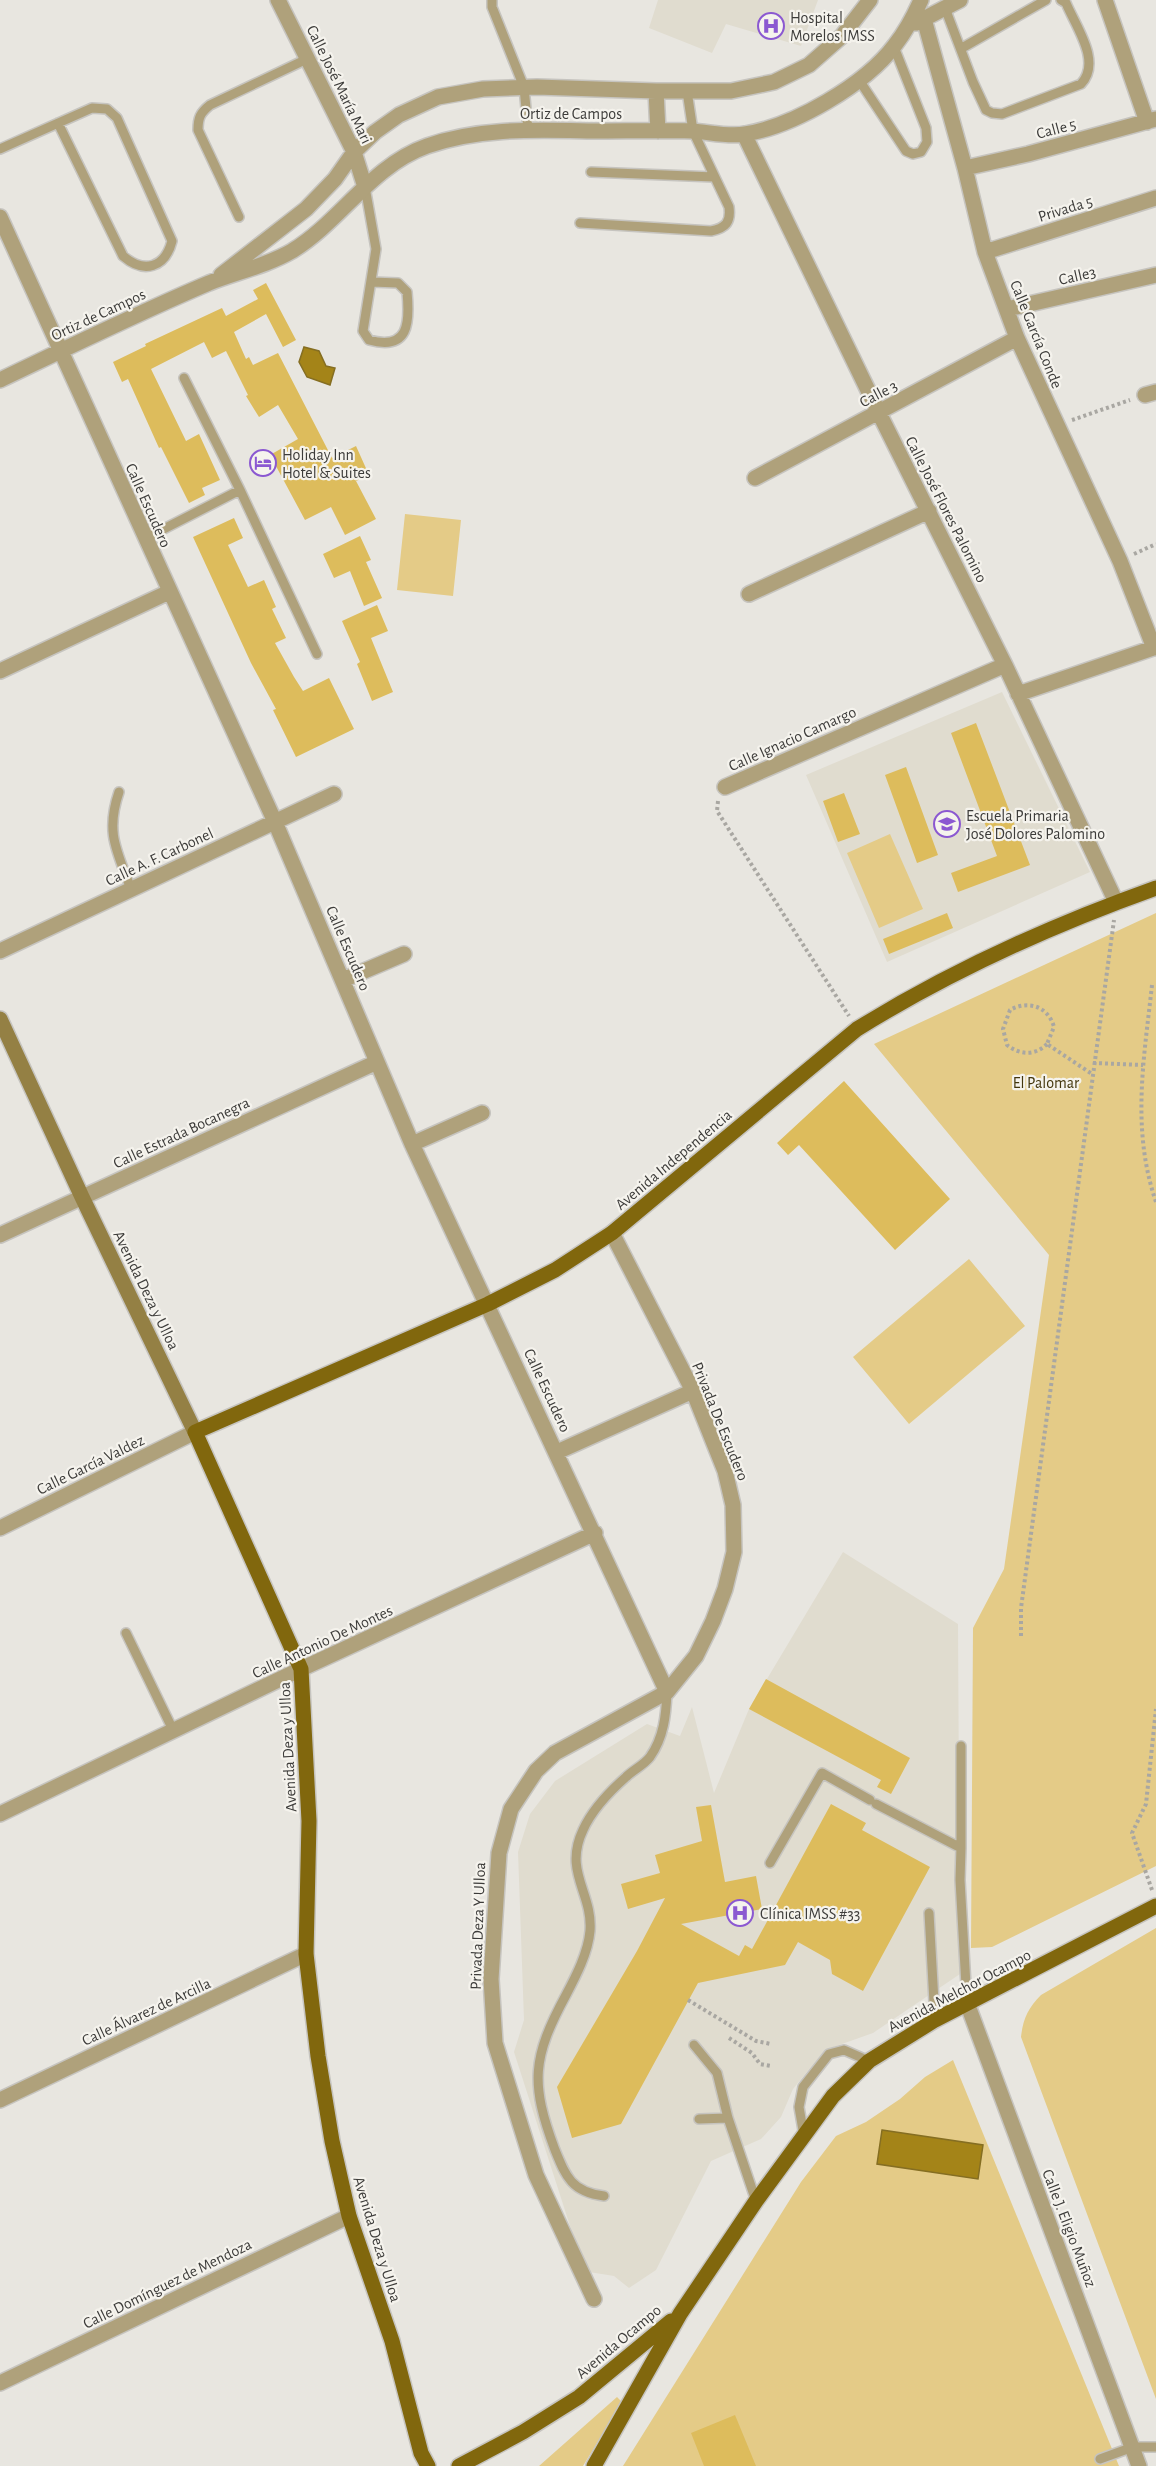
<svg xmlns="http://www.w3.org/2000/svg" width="1156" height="2466" viewBox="0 0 1156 2466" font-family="'Alegreya Sans',sans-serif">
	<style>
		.built { fill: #e0dccf }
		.green { fill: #e4cb87 }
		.water { fill: #a48418; stroke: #856e22; stroke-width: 1.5 }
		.building { fill: #ddbc5c }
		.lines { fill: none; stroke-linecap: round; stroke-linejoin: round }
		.service-casing { stroke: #c6c4bf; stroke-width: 12 }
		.minor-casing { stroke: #c6c4bf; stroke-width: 18 }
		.secondary-casing { stroke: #c6c4bf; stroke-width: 18 }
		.primary-casing { stroke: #c6c4bf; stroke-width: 18 }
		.path { stroke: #a9a7a2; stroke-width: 4; stroke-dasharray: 3 3; stroke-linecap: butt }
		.service { stroke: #afa17b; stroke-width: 9 }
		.minor { stroke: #afa17b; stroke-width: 15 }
		.secondary { stroke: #948044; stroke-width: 15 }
		.primary { stroke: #81670d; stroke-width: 15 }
		.labels { text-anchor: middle; stroke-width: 4.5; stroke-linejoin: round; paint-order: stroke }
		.poi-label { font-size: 16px; fill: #3d3c3a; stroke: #f5f3ed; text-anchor: start }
		.street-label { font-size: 16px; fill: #3d3c3a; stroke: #f5f3ed }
		.park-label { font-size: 16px; fill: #43360c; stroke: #f5f3ed }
	</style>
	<rect width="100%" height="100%" fill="#e8e6e0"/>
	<!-- built -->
	<path class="built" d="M658,0h160l-17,46 -75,-22 -14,29 -63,-25z
		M1002,692l88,180 -203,90 -81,-187z
		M843,1552l115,72 2,350 -87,59 -48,17 -32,39 -12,28 -20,22 -50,22 -55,109 -27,18 -15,-12 -25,-4 -9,-15 -66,-205 10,-32 -6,-168 12,-38 25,-33 92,-57 33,12 12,-29 22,86 35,-84z"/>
	<!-- green -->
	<path class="green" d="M405,514l56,6 -8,76 -56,-6z
		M890,834l33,75 -44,19 -32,-75z
		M1156,913v953l-164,81 -21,1 2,-320 31,-59 45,-314 -175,-211z
		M969,1259l56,67 -116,98 -56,-67z
		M1156,1928v471l-135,-362c2,-18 7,-29 20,-42z
		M953,2060l166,406h-496l178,-284 35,-46 30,-14 34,-23 25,-22z
		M617,2397l5,5 -39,64h-44z"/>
	<!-- water -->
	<path class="water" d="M304,347l15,4 7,15 9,2 -5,17 -23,-8 -8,-15z
		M882,2130l101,15 -5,34 -101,-15z"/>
	<!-- building -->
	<path class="building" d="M266,283l30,57 -13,7 -17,-33 -32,18 12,27 3,-2 4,8 25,-12 54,105 24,-12 13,29 -13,6 20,38 -31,16 -14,-28 -26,13 -35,-65 28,-16 -20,-34 -19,12 -13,-21 2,-1 -22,-44 -14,7 -8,-16 -53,27 35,72 13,-7 21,46 -18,8 3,7 -16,8 -28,-56 -2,1 -31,-69 -6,3 -9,-20 33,-16 -1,-2 77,-36 4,8 32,-17 -5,-9z
		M234,518l9,20 -15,7 20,42 16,-7 12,27 -4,2 14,29 -11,5 19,34 9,14 26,-13 25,51 -58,28 -23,-47 3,-1 -25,-46 -58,-126z
		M360,536l11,24 -5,2 16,36 -18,8 -14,-35 -16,7 -11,-24z
		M377,605l11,26 -17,7 22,54 -21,9 -15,-37 3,-2 -18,-41z
		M976,723l54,142 -72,27 -7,-19 46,-17 -46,-123z
		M906,767l32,88 -21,8 -32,-88z
		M844,793l16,41 -22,8 -15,-41z
		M947,913l6,15 -64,26 -6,-15z
		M844,1081l106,118 -55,51 -96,-105 -11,10 -11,-12z
		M766,1679l144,79 -19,36 -14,-7 4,-7 -132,-71z
		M831,1804l35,19 -4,7 68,37 -67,124 -31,-17 -2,-14 -32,-18 -13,23 -87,18 -77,141 -49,14 -15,-51 80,-136 28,-53 -37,11 -7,-25 39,-11 -5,-18 47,-14 -6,-34 15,-2 14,77 31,-6 6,33 -81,15 58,32 6,-11 7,4z
		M735,2415l21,51h-52l-13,-33z"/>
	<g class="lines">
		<defs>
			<path id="service" d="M492,0v7l32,80 4,43
				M945,8l28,74 13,28 6,3 10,1 79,-30c21,-22 -5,-57 -15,-81l-5,-3
				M962,48l84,-48
				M859,80l47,71 7,3 8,-2 6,-10 -1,-14 -32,-81
				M0,149l92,-41 15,1 10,9 55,123c-7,27 -28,33 -49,15l-65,-133
				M591,172l123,5
				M365,187l11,62 -13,82 6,9c40,11 41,-17 38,-48l-9,-9 -26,-1
				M239,217l-41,-87c0,-12 2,-17 12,-25l97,-46
				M580,223l131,8c15,-3 20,-9 18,-24l-36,-76 -6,-40
				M184,378l56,112 77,164
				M144,539l96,-49
				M119,792c-14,41 -2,59 12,97
				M126,1633l48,99
				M961,1746v102
				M876,1804l85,44 -1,32 7,123
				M770,1863l52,-90 48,27
				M929,1913l6,107
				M694,2045l23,28 11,45 28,83
				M699,2119l29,-1
				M804,2136l-5,-29 4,-20 26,-33 15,-4 25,11
				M604,2196c-32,-4 -38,-19 -49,-46 -25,-67 -23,-92 11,-155 10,-19 22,-42 24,-64 3,-38 -27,-59 -7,-101 9,-20 26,-38 43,-53 7,-7 18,-12 24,-20 14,-20 16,-42 17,-65
				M1100,2459l33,-12h23"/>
			<path id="minor" d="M278,0l76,152 11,35
				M1105,0l42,122
				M924,19l41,149 20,84 32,86 103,223 34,87
				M916,23l44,-23
				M656,91l2,40
				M744,134l135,279 126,252 111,237
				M965,168l63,-14 128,-35
				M0,217l275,605 137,322 255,548
				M985,252l171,-54
				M221,275l85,-66 29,-30 19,-27 21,-20 24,-17 39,-18 45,-8 54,-2 119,4h75l43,-9 35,-17 33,-29 28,-36
				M1007,309l149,-34
				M0,380c69,-33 138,-67 209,-97 28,-11 57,-17 83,-32 49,-30 79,-85 135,-105 53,-19 111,-16 166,-15 33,0 66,-1 99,0 17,1 36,6 53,3 49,-8 120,-49 150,-89 11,-14 19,-29 26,-45
				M1145,395l11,-3
				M755,478l262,-140
				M749,594l180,-83
				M0,671l169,-79
				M1018,694l138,-47
				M725,787l280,-122
				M0,951l334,-157
				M343,980l61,-26
				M412,1144l70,-31
				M0,1235l377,-173
				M557,1452l136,-61
				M0,1528l195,-96
				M0,1814l301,-145 294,-136
				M967,2003l172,463
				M0,2100l306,-146
				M594,2299l-58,-124 -41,-132 -4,-64 8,-126 12,-44 25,-38 19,-18 112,-61 29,-36 17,-35 12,-32 9,-37 -1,-47 -8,-34 -32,-80 -81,-158
				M0,2383l349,-167"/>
			<path id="secondary" d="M0,1019l82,178 113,235"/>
			<path id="primary" d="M428,2466l-7,-13 -29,-112 -43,-125 -17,-75 -14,-85 -12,-102 3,-133 -8,-152 -106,-237 293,-128 67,-34 57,-37 245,-204c94,-58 195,-104 299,-141
				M459,2466l64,-34 56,-35 92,-76
				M594,2466l86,-152 76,-113 77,-105 36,-35 66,-41 221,-114"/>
		</defs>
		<!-- service casing -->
		<use href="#service" class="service-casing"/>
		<!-- minor casing -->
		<use href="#minor" class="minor-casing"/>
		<!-- secondary casing -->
		<use href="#secondary" class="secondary-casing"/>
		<!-- primary casing -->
		<use href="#primary" class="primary-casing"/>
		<!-- path -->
		<path class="path" d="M1072,420l58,-20
			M1134,554l22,-10
			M718,801l-1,10 132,205
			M1152,985c-8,74 -21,144 4,217
			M1047,1044c-12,12 -27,11 -40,1l-4,-16 7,-19c18,-10 38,-4 44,17l-7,17 45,30
			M1093,1063l50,2
			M1021,1636v-28l93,-688
			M1152,1890l-20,-57 14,-29 10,-95
			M688,2000l68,41 15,3
			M729,2038l23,15 8,11 11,2"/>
		<!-- service -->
		<use href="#service" class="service"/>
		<!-- minor -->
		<use href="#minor" class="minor"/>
		<!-- secondary -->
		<use href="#secondary" class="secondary"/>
		<!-- primary -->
		<use href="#primary" class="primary"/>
	</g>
	<!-- icons -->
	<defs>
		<symbol id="hospital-ring" viewBox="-11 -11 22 22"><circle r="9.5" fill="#f5f3ed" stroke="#8b58d1" stroke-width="1.5"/><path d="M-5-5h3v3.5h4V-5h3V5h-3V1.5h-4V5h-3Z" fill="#8b58d1"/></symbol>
		<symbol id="hotel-ring" viewBox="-11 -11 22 22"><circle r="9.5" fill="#f5f3ed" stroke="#8b58d1" stroke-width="1.5"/><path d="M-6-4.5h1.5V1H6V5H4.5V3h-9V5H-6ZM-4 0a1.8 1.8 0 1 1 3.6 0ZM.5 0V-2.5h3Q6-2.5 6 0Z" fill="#8b58d1"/></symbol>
		<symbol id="school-ring" viewBox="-11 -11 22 22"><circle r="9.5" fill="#f5f3ed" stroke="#8b58d1" stroke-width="1.5"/><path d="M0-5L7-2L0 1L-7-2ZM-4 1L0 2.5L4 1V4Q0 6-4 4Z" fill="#8b58d1"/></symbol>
	</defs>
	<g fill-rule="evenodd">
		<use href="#hospital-ring" x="756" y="11" width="30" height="30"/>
		<use href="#hotel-ring" x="248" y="448" width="30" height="30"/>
		<use href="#school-ring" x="932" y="809" width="30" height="30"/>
		<use href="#hospital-ring" x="725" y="1898" width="30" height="30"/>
	</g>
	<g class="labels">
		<!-- poi labels -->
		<g class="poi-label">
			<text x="790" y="23">Hospital<tspan x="790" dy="18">Morelos IMSS</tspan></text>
			<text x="282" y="460">Holiday Inn<tspan x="282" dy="18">Hotel &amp; Suites</tspan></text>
			<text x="966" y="821">Escuela Primaria<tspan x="966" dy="18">José Dolores Palomino</tspan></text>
			<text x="760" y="1919">Clínica IMSS #33</text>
		</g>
		<!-- street labels -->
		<g class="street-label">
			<text transform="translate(340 84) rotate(64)" y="6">Calle José María Mari</text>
			<text x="571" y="119">Ortiz de Campos</text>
			<text transform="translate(1056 128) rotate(-15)" y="6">Calle 5</text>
			<text transform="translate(1065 208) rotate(-17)" y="6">Privada 5</text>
			<text transform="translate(1077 275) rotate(-13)" y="6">Calle3</text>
			<text transform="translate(98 314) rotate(-25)" y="6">Ortiz de Campos</text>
			<text transform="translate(1037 334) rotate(68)" y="6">Calle García Conde</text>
			<text transform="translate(878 393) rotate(-28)" y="6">Calle 3</text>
			<text transform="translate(149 505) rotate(66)" y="6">Calle Escudero</text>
			<text transform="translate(947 509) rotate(63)" y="6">Calle José Flores Palomino</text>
			<text transform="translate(792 738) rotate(-24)" y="6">Calle Ignacio Camargo</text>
			<text transform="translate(159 856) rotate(-25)" y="6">Calle A. F. Carbonel</text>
			<text transform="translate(349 948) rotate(67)" y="6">Calle Escudero</text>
			<text transform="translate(181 1132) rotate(-25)" y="6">Calle Estrada Bocanegra</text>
			<text transform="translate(673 1159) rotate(-40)" y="6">Avenida Independencia</text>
			<text transform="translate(147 1290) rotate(64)" y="6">Avenida Deza y Ulloa</text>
			<text transform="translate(548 1390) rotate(65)" y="6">Calle Escudero</text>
			<text transform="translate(721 1421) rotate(68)" y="6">Privada De Escudero</text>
			<text transform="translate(90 1464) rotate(-26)" y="6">Calle García Valdez</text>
			<text transform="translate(322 1641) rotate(-25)" y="6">Calle Antonio De Montes</text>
			<text transform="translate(287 1747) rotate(-93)" y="6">Avenida Deza y Ulloa</text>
			<text transform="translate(477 1926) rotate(-88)" y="6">Privada Deza Y Ulloa</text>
			<text transform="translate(959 1990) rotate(-28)" y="6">Avenida Melchor Ocampo</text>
			<text transform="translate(146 2011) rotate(-25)" y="6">Calle Álvarez de Arcilla</text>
			<text transform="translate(1070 2228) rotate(69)" y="6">Calle J. Eligio Muñoz</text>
			<text transform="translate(378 2239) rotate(73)" y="6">Avenida Deza y Ulloa</text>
			<text transform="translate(167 2283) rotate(-26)" y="6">Calle Domínguez de Mendoza</text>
			<text transform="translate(618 2341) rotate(-40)" y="6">Avenida Ocampo</text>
		</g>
		<!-- park labels -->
		<g class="park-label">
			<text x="1046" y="1088">El Palomar</text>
		</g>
	</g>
</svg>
